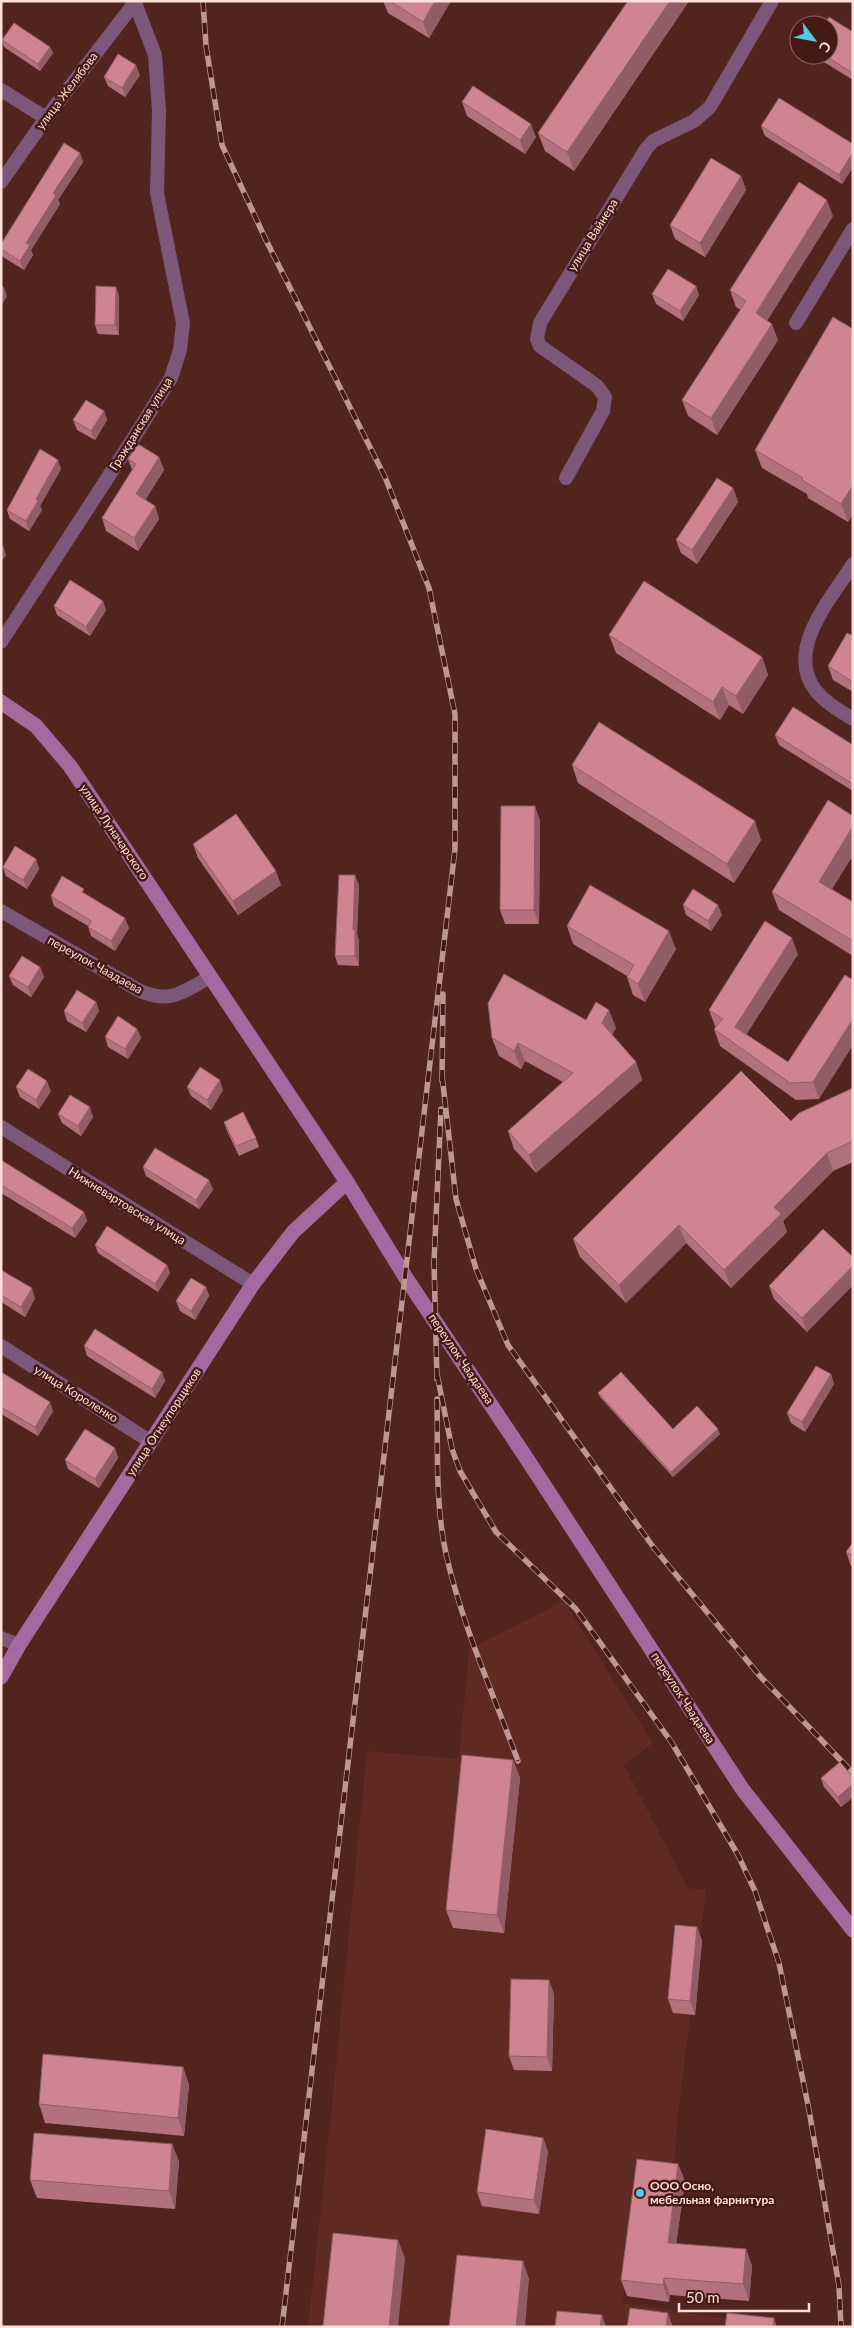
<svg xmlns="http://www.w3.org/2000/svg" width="854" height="2328" viewBox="0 0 854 2328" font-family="Lato,sans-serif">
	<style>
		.built { fill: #5f2a22 }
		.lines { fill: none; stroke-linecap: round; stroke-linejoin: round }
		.street { stroke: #7c5779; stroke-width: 14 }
		.secondary { stroke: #a46a9f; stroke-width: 15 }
		.rail-casing { stroke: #bd9893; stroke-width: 5.5 }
		.rail { stroke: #461a14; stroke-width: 4; stroke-dasharray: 11; stroke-linecap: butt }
		.wall { fill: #b2727c }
		.shaded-wall { fill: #915d65 }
		.building { fill: #cf8590; stroke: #915d65 }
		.poi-dot { fill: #54cadd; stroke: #461a14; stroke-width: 2 }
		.labels { text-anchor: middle; stroke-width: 5; stroke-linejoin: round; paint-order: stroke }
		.street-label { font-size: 12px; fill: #fedfda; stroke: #461a14 }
		.poi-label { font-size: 12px; font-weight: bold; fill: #fedfda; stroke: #461a14; text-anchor: start }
	</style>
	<rect width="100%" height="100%" fill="#52241e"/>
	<!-- built -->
	<path class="built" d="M564,1601l89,142 -29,22 64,123 18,2 -28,223 -4,58 -34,22 -18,110 157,24h-471l23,-212 36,-364 92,8 10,-110z"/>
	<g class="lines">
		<!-- street -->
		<path class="street" d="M1,90l45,28
			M1,182l45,-64 90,-117
			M796,323l57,-94
			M566,478l37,-67 2,-14 -8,-11 -57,-40 -3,-7 3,-16 106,-174 7,-8 41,-20 16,-14 62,-106
			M853,564c-22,35 -69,86 -37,127 10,12 24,20 37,28
			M1,642l137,-211 33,-53 9,-28 3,-27 -26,-130 2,-82 -4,-56 -20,-52
			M1,911l139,80c31,13 43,1 70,-14
			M1,1127l252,157
			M1,1346l150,96
			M1,1638l18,7"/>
		<!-- secondary -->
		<path class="secondary" d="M1,702l35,24 34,40 277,416 59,96 119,178 218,334 110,140
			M1,1677l18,-32 234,-361 40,-52 54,-50"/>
		<defs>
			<path id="rail" d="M203,1l3,45 16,99 44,95 119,237 44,111 26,126v135l-173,1478
				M442,1075l14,124 20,70 32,76 146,203 105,127 94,98
				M442,1081l1,-87
				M437,1374l15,75 8,22 36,61 80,77 96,134 66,112 17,36 24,72 30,147 30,176 2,41
				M437,1379l-3,-117 7,-153
				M437,1399c1,51 -2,104 9,155 16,71 47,139 72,207"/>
		</defs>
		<!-- rail casing -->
		<use href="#rail" class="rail-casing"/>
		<!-- rail -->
		<use href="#rail" class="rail"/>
	</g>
	<!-- wall -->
	<path class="wall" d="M383,1h68l-22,37 -41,-25z
		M628,1h61l-115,170 -29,-20 -7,-18z
		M853,32v48l-39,-24v-1h15z
		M2,40l48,7 3,6 -13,18 -36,-24z
		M140,75l-15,22 -17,-11 -4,-9z
		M462,102l74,35 -11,17 -58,-38z
		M761,126l92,18v23l-11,17 -77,-48z
		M80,153l3,9 -25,38 2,4 -29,46 2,5 -9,15 -21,-13 -2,-4v-9z
		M741,176l5,14 -41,67 -30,-18 -5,-14z
		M833,216l-66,104 11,20 -61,95 -29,-19 -6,-16 59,-90 -5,-3 -6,-17z
		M696,286l3,9 -16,26 -27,-17 -4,-10z
		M116,287l3,9v39l-21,-1 -3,-9z
		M853,329l-5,193 -40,-24 -1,-4 -45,-26 -7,-18z
		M104,411l3,9 -12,20 -18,-10 -4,-10z
		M159,457l5,13 -19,30 10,6 4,13 -21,32 -32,-20 -4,-13 30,-48 -4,-11z
		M61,469l-21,37 2,4 -13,21 -19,-12 -3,-9z
		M733,488l5,14 -41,62 -16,-11 -5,-13z
		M103,601l3,9 -16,26 -33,-21 -3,-9z
		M609,635l153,22 6,18 -25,39 -14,-9 -9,15 -104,-67z
		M853,636v56l-20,-12 -5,-14z
		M775,735l78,10v46l-74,-46z
		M572,765l189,75 -27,43 -156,-100z
		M853,816v39l-21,34 21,13v54l-74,-46 -7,-18z
		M540,820l-1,104h-34l-5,-14z
		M193,844l88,41 -43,30 -40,-57z
		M36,859l3,10 -12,20 -21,-13 -3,-9z
		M359,885l-2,49 2,6v26l-21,-1 -3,-9z
		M86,894l43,34 -14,23 -24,-15 -3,-10 -34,-20 -3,-10z
		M683,905l39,10 -11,16 -25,-16z
		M567,926l109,23 -31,53 -12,-7 -6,-18v-1l-54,-32z
		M798,954l-52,80 42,28 57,-87 -26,124 -23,1 -76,-54 -6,-17 2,-2 -1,-1 -6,-16z
		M40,967l4,10 -13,20 -18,-12 -4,-9z
		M96,1002l3,9 -13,21 -19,-11 -3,-10z
		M586,1020l30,8 -4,7 24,27 6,18 -106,93 -22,-24 -6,-18 55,-49 -38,-21 -4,8 -22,-13 -7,-18z
		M137,1029l4,9 -13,21 -20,-12 -3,-10z
		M16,1087l35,4 -12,18 -19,-12z
		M187,1087l36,3 -12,20 -20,-14z
		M853,1088v74l-20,9 -50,50 4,11 -56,56 -45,-45 -60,60 -46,-46 -7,-18z
		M58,1114l35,3 -12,19 -19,-13z
		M224,1122l32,16 3,9 -20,9 -12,-25z
		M1,1160l83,52 3,9 -12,17 -74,-45z
		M143,1167l66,13 4,10 -14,19 -53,-33z
		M95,1245l72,20 3,8 -12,19 -60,-39z
		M853,1257v28l-46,47 -33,-33 -5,-13z
		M1,1269l1,2 33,27 -10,19 -24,-15z
		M206,1287l3,9 -14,24 -15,-9 -4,-10z
		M84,1346l78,26 3,9 -10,17 -68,-42z
		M1,1372l52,39 -15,25 -37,-22z
		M831,1374l3,10 -29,48 -14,-9 -4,-10z
		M598,1393l75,36 47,5 -47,43 -73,-80z
		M115,1448l3,10 -19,30 -31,-19 -3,-9z
		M853,1542v25l-2,-1 -5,-14z
		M513,1760l7,18 -16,155 -51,-5 -7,-18z
		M853,1777v20l-12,10 -17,-20 -3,-9z
		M697,1927l5,14 -7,74 -22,-2 -5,-14z
		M554,1994l-2,77 -38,-1 -5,-14z
		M183,2067l6,18 -5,51 -139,-13 -6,-19z
		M543,2138l5,14 -9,62 -57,-8 -5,-14z
		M172,2144l7,18 -4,47 -138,-11 -7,-18z
		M678,2164l7,17 -9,63 70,5 6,17 -3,35 -79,-6 -1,7 -42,-6 -6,-16z"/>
	<!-- shaded-wall -->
	<path class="shaded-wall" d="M435,1h16l-22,37 -6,-16z
		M670,1h19l-115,170 -7,-19z
		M50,47l3,6 -13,18 -2,-7z
		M136,65l4,10 -15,22 -3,-9z
		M531,124l5,13 -11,17 -5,-14z
		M853,152v15l-11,17 -3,-9z
		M80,153l3,9 -25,38 2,4 -29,46 2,5 -9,15 -4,-9 6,-18 27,-50z
		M741,176l5,14 -41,67 -5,-14z
		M827,200l6,16 -71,113 -6,-16z
		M696,286l3,9 -16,26 -3,-10z
		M116,287l3,9v39l-4,-10z
		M4,288l3,8 -6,10v-13z
		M772,324l6,16 -61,95 -6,-17z
		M104,411l3,9 -12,20 -4,-9z
		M159,457l5,13 -23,37 -5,-13z
		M58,460l3,9 -21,37 2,4 -13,21 -3,-10 10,-22z
		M853,485v29l-5,8 -7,-18z
		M733,488l5,14 -41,62 -5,-14z
		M155,506l4,13 -21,32 -4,-13z
		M3,545l3,10 -5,8v-15z
		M103,601l3,9 -16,26 -4,-9z
		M762,657l6,18 -25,39 -7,-18z
		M722,687l7,18 -9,15 -7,-18z
		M535,806l5,14 -1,104 -5,-14z
		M755,821l6,19 -27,43 -7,-19z
		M853,826v29l-28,45 -6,-18z
		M36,859l3,10 -12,20 -4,-9z
		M276,871l5,14 -43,30 -5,-14z
		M355,875l4,10 -2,49 2,6v26l-4,-10 -2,-26z
		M718,905l4,10 -11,16 -3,-10z
		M125,918l4,10 -14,23 -4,-10z
		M669,931l7,18 -31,53 -7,-18z
		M792,938l6,16 -57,89 -6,-16z
		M40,967l4,10 -13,20 -3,-10z
		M96,1002l3,9 -13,21 -4,-9z
		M609,1010l7,18 -8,13 -6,-18z
		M853,1019v26l-34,54 -6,-17z
		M137,1029l4,9 -13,21 -3,-10z
		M518,1043l7,18 -4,8 -7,-18z
		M636,1062l6,18 -106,93 -7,-18z
		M220,1080l3,10 -12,20 -4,-10z
		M47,1081l4,10 -12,18 -3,-9z
		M90,1107l3,10 -12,19 -3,-10z
		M827,1153l6,18 -50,50 4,11 -56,56 -7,-18 50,-63z
		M209,1180l4,10 -14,19 -3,-9z
		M84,1212l3,9 -12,17 -3,-10z
		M679,1225l7,18 -60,60 -7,-18z
		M167,1265l3,8 -12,19 -3,-8z
		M853,1266v19l-46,47 -5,-14z
		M206,1287l3,9 -14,24 -4,-9z
		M32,1288l3,10 -10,19 -4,-10z
		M162,1372l3,9 -10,17 -3,-9z
		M831,1374l3,10 -29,48 -3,-10z
		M50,1402l3,9 -15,25 -3,-9z
		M718,1429l2,5 -47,43 -2,-5z
		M115,1448l3,10 -19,30 -4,-9z
		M513,1760l7,18 -16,155 -7,-18z
		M853,1784v13l-12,10 -3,-10z
		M697,1927l5,14 -7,74 -5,-14z
		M549,1980l5,14 -2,77 -5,-14z
		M183,2067l6,18 -5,51 -6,-18z
		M543,2138l5,14 -9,62 -5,-14z
		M172,2144l7,18 -4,47 -6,-18z
		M678,2164l7,17 -11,79 -6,-17z
		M398,2240l7,18 -7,69h-9z
		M746,2249l6,17 -3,35 -6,-17z
		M523,2261l6,18 -4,48h-9z
		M664,2278l6,17 -1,7 -6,-17z
		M668,2313l5,14h-7z
		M602,2315l4,12h-6z
		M774,2318l3,9h-4z"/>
	<!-- building -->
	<path class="building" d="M390,1h45l-12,21z
		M628,1h42l-103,151 -29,-19z
		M829,17l24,15v41l-29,-18h5v-30h-5z
		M14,23l36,24 -12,17 -36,-24z
		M118,54l18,11 -14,23 -18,-11z
		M473,86l58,38 -11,16 -58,-38z
		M779,98l74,46v8l-14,23 -78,-49z
		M64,143l16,10 -27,40 3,2 -30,48 4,2 -10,16 -19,-12v-5z
		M711,158l30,18 -41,67 -30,-18z
		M799,182l28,18 -71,113 16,11 -61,94 -29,-18 64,-99 -16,-11z
		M668,269l28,17 -16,25 -28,-17z
		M1,286l3,2 -3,5z
		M96,286l20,1 -1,38h-20z
		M833,317l20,12v156l-12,19 -39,-24 1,-2 -48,-28z
		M86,400l18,11 -13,20 -18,-11z
		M138,444l21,13 -23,37 19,12 -21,32 -32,-20 34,-54 -8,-5z
		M40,449l18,11 -22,39 2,2 -12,20 -19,-11z
		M717,478l16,10 -41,62 -16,-10z
		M70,580l33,21 -17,26 -32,-21z
		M644,581l118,76 -26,39 -14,-9 -9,15 -104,-67z
		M847,633l6,3v46l-25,-16z
		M793,707l60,38v39l-78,-49z
		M599,722l156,99 -28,43 -155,-99z
		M828,800l25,16v10l-34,56 34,20v39l-81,-49z
		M501,806h34l-1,104h-34z
		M236,814l40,57 -43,30 -40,-57z
		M15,846l21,13 -13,21 -20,-13z
		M339,875h16l-2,55h2v26h-20z
		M62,876l22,13 -2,3 43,26 -14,23 -23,-14 3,-6 -40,-25z
		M590,885l79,46 -31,53 -11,-7 7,-12 -67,-39z
		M693,889l25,16 -10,16 -25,-16z
		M765,921l27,17 -57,89 53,35 57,-87 8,5v39l-40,63 -23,1 -76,-54 9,-10 -14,-9z
		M22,956l18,11 -12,20 -19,-11z
		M504,974l82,46 10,-18 13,8 -7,13 34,39 -107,93 -21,-24 65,-58 -55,-30 -4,8 -22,-13 -4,-35z
		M77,990l19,12 -14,21 -18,-12z
		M118,1016l19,13 -12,20 -20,-12z
		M200,1067l20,13 -13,20 -20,-13z
		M28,1069l19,12 -11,19 -20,-13z
		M741,1071l50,50 8,-8 54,-25v53l-26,12 -53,54 7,7 -57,56 -45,-45 -60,60 -46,-46z
		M70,1095l20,12 -12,19 -20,-12z
		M243,1112l13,26 -20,8 -12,-24z
		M155,1148l54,32 -13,20 -53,-33z
		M1,1160l83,52 -12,16 -71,-43z
		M107,1226l60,39 -12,19 -60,-39z
		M823,1229l30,28v9l-51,52 -33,-32z
		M1,1270l31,18 -11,19 -20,-12z
		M191,1278l15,9 -15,24 -15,-10z
		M95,1329l67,43 -10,17 -68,-43z
		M816,1366l15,8 -29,48 -15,-9z
		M1,1372l49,30 -15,25 -34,-20z
		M621,1372l52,57 24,-23 21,23 -47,43 -73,-79z
		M85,1429l30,19 -20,31 -30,-19z
		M853,1542v14l-7,-4z
		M462,1755l51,5 -16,155 -51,-5z
		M840,1762l13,15v7l-15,13 -17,-19z
		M675,1925l22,2 -7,74 -22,-2z
		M511,1979l38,1 -2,77 -38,-1z
		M43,2054l140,13 -5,51 -139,-14z
		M486,2129l57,9 -9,62 -57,-8z
		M34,2133l138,11 -3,47 -139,-11z
		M637,2159l41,5 -10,79 78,6 -3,35 -79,-6 -1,7 -42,-5z
		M333,2233l65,7 -9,87h-66z
		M457,2255l66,6 -7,66h-67z
		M630,2308l38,5 -2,14h-39z
		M557,2311l45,4 -2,12h-45z
		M727,2313l47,5 -1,9h-48z"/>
	<!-- markers -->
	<circle class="poi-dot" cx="640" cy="2193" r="5"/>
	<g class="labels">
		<!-- street labels -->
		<g class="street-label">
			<text transform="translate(67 91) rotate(-53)" y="4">улица Желябова</text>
			<text transform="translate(593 235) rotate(-58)" y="4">улица Вайнера</text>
			<text transform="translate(141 424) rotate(-58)" y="4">Гражданская улица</text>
			<text transform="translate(114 832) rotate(56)" y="4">улица Луначарского</text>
			<text transform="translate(95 965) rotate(29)" y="4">переулок Чаадаева</text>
			<text transform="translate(127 1206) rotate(32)" y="4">Нижневартовская улица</text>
			<text transform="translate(461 1359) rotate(56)" y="4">переулок Чаадаева</text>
			<text transform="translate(76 1394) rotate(32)" y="4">улица Короленко</text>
			<text transform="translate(164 1422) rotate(-57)" y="4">улица Огнеупорщиков</text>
			<text transform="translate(683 1698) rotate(57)" y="4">переулок Чаадаева</text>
		</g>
		<!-- poi labels -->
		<g class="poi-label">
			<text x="650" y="2190">ООО Осно,<tspan x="650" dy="14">мебельная фарнитура</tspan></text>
		</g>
	</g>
	<!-- border -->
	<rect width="854" height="2328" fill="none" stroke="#fedfda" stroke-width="5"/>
	<!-- north arrow -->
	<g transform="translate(814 40) rotate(122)"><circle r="24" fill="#461a14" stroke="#906963"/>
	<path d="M0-4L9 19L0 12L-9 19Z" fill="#54cadd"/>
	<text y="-8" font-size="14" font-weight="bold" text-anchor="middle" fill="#fedfda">С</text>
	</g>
	<!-- scale -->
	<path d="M679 2303v8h130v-8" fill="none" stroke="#fedfda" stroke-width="2.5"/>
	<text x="686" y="2303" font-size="15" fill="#fedfda" stroke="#461a14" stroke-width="4" paint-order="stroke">50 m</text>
</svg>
